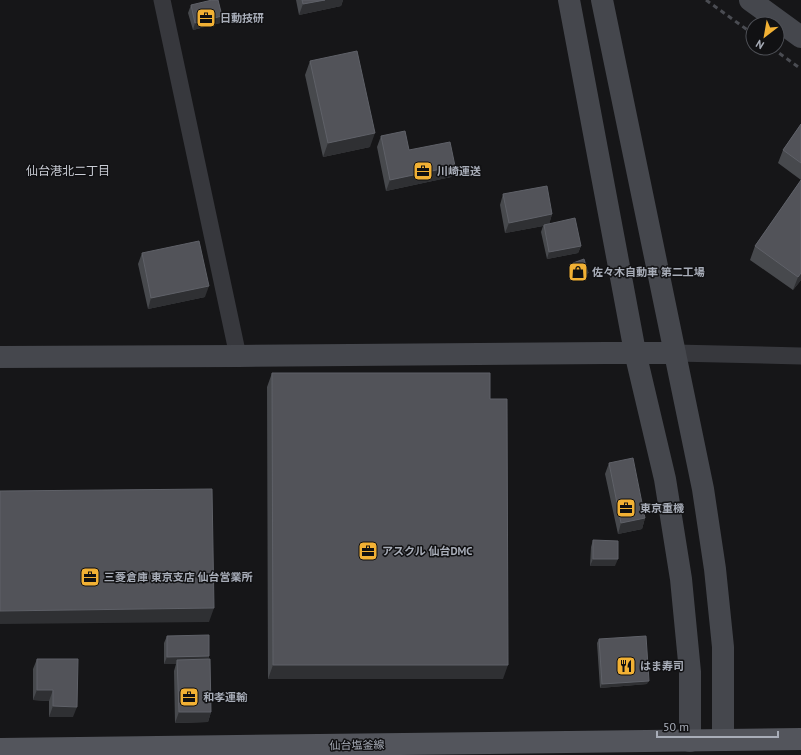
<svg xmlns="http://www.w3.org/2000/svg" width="801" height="755" viewBox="0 0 801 755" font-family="'PT Sans','Noto Sans JP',sans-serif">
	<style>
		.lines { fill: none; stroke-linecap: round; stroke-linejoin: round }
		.street { stroke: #37383d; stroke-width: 17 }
		.secondary { stroke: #45474d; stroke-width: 22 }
		.primary { stroke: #53555c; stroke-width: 22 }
		.rail { stroke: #4a4c52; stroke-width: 3; stroke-dasharray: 5 4; stroke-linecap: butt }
		.wall { fill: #47494d }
		.shaded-wall { fill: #2f3033 }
		.building { fill: #525359; stroke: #5f6168 }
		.labels { text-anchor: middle; stroke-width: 3; stroke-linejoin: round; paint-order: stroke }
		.poi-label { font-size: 11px; font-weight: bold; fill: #a8adb8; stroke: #111113; text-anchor: start }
		.street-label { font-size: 11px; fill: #a8adb8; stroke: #111113 }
		.neighbourhood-label { font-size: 12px; fill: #c9ccd4; stroke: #111113 }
	</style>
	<rect width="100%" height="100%" fill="#161618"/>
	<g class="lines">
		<!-- street -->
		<path class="street" d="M162,0l76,356
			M675,353l126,3"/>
		<!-- secondary -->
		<path class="secondary" d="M569,0l66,352 30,127 16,100 9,93v69
			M602,0l101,489 12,80 8,78v93
			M750,0l51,37
			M0,357l238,-1 368,-3h69"/>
		<!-- primary -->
		<path class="primary" d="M0,749l801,-10"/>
		<!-- rail -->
		<path class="rail" d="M706,0l47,34
			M772,48l29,21"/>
	</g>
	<!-- wall -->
	<path class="wall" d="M296,0h47l-2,6 -42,9z
		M191,5l31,11 -2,7 -27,7 -5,-17z
		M310,61l60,86 -47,10 -18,-82z
		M801,124v156l-8,10 -43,-30 5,-14 46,-66 -23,-17 5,-13z
		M381,136l28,14 46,16 -4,11 -65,14 -9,-44z
		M503,194l49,20 -3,10 32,22 -3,7 -31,6 -6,-27 2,-6 -38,7 -5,-28z
		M142,253l63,44 -57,12 -10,-45z
		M573,263l15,10 -1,4 -11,3 -4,-14z
		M272,373l218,26 13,280h-235l-1,-292z
		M609,463l36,55 -3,11 -24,5 -13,-60z
		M593,540l22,26h-25l1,-19z
		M167,636l42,20 -1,4 3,52 -3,10 -33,1 -1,-52 2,-7h-12v-21z
		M599,639l48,45 -47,4 -3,-45z
		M37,659l36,58h-24v-16l-16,-1v-31z"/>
	<!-- shaded-wall -->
	<path class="shaded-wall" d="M325,0h18l-2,6 -42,9 4,-11z
		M222,16l-2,7 -27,7 2,-7z
		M375,133l-5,14 -47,10 5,-14z
		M455,166l-4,11 -65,14 4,-11z
		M552,214l-3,11h-5l-1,1 -38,7 4,-10z
		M581,246l-3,7 -31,6 2,-7z
		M588,273l-1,4 -11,3 1,-3z
		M801,273v7l-8,10 5,-13z
		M209,286l-4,11 -57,12 3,-11z
		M645,518l-3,11 -24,5 3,-11z
		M593,559h25l-3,7h-25z
		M214,608l-5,14 -209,2v-13z
		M209,656l-3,7 -29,-3 -1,4h-12l3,-7z
		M273,665h235l-5,14h-235z
		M649,681l-2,3 -47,4 2,-4z
		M37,690h16l-4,11 -16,-1z
		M53,706l24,1 -4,10h-24z
		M179,712h32l-3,10 -33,1z"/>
	<!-- building -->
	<path class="building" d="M212,0h6l4,16 -27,7 -4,-18z
		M302,0h23l-22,4z
		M357,51l18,82 -47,10 -18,-82z
		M801,124v39l-18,-13z
		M405,131l4,19 41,-8 5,24 -65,14 -9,-44z
		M801,180v93l-3,4 -43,-31z
		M547,186l5,28 -43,9 -6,-29z
		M575,218l6,28 -32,6 -5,-27z
		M199,241l10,45 -58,12 -9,-45z
		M584,259l4,14 -11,4 -4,-14z
		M272,373h218v26h17l1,266h-235z
		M633,458l12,60 -24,5 -12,-60z
		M212,489l2,119 -214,3v-120z
		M593,540l25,1v18h-25z
		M209,635v21l-42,1v-21z
		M646,636l3,45 -47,3 -3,-45z
		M37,659h41l-1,48 -24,-1v-16h-16z
		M210,659l1,53h-32l-2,-52z"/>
	<!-- icons -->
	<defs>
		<symbol id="office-square" viewBox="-11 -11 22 22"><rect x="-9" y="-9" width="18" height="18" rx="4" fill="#f2b134" stroke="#111113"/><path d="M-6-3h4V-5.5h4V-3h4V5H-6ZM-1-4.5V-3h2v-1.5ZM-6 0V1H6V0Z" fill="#111"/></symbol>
		<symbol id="shop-square" viewBox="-11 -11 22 22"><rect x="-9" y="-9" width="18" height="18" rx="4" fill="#f2b134" stroke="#111113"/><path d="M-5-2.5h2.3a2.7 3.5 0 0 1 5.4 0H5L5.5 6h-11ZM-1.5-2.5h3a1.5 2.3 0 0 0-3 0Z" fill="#111"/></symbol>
		<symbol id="restaurant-square" viewBox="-11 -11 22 22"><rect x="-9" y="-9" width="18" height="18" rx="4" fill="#f2b134" stroke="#111113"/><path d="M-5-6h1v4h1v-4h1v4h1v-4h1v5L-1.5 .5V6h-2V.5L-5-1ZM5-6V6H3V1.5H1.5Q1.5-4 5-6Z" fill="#111"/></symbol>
	</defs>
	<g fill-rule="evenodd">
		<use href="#office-square" x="195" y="7" width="22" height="22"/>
		<use href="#office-square" x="412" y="160" width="22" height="22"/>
		<use href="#shop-square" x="567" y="261" width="22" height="22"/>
		<use href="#office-square" x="615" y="497" width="22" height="22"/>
		<use href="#office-square" x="357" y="540" width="22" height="22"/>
		<use href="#office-square" x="79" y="566" width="22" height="22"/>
		<use href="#restaurant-square" x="615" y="655" width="22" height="22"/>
		<use href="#office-square" x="178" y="686" width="22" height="22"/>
	</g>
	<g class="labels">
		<!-- poi labels -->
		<g class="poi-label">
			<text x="220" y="22">日動技研</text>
			<text x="437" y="175">川崎運送</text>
			<text x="592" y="276">佐々木自動車 第二工場</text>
			<text x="640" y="512">東京重機</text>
			<text x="382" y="555">アスクル 仙台DMC</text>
			<text x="104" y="581">三菱倉庫 東京支店 仙台営業所</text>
			<text x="640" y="670">はま寿司</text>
			<text x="203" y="701">和孝運輸</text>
		</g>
		<!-- street labels -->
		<g class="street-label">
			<text transform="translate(357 745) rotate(-1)" y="4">仙台塩釜線</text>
		</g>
		<!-- neighbourhood labels -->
		<g class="neighbourhood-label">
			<text x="68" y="175">仙台港北二丁目</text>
		</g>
	</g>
	<!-- north arrow -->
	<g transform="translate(765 36) rotate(211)"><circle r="19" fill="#111113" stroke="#4d4f55"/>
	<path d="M0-3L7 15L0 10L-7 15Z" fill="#f2b134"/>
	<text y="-6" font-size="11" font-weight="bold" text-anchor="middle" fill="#a8adb8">N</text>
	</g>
	<!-- scale -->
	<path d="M657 731v6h121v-6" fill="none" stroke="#a8adb8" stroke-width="2"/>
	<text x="663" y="731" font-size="12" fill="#a8adb8" stroke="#111113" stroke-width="3" paint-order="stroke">50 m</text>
</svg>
